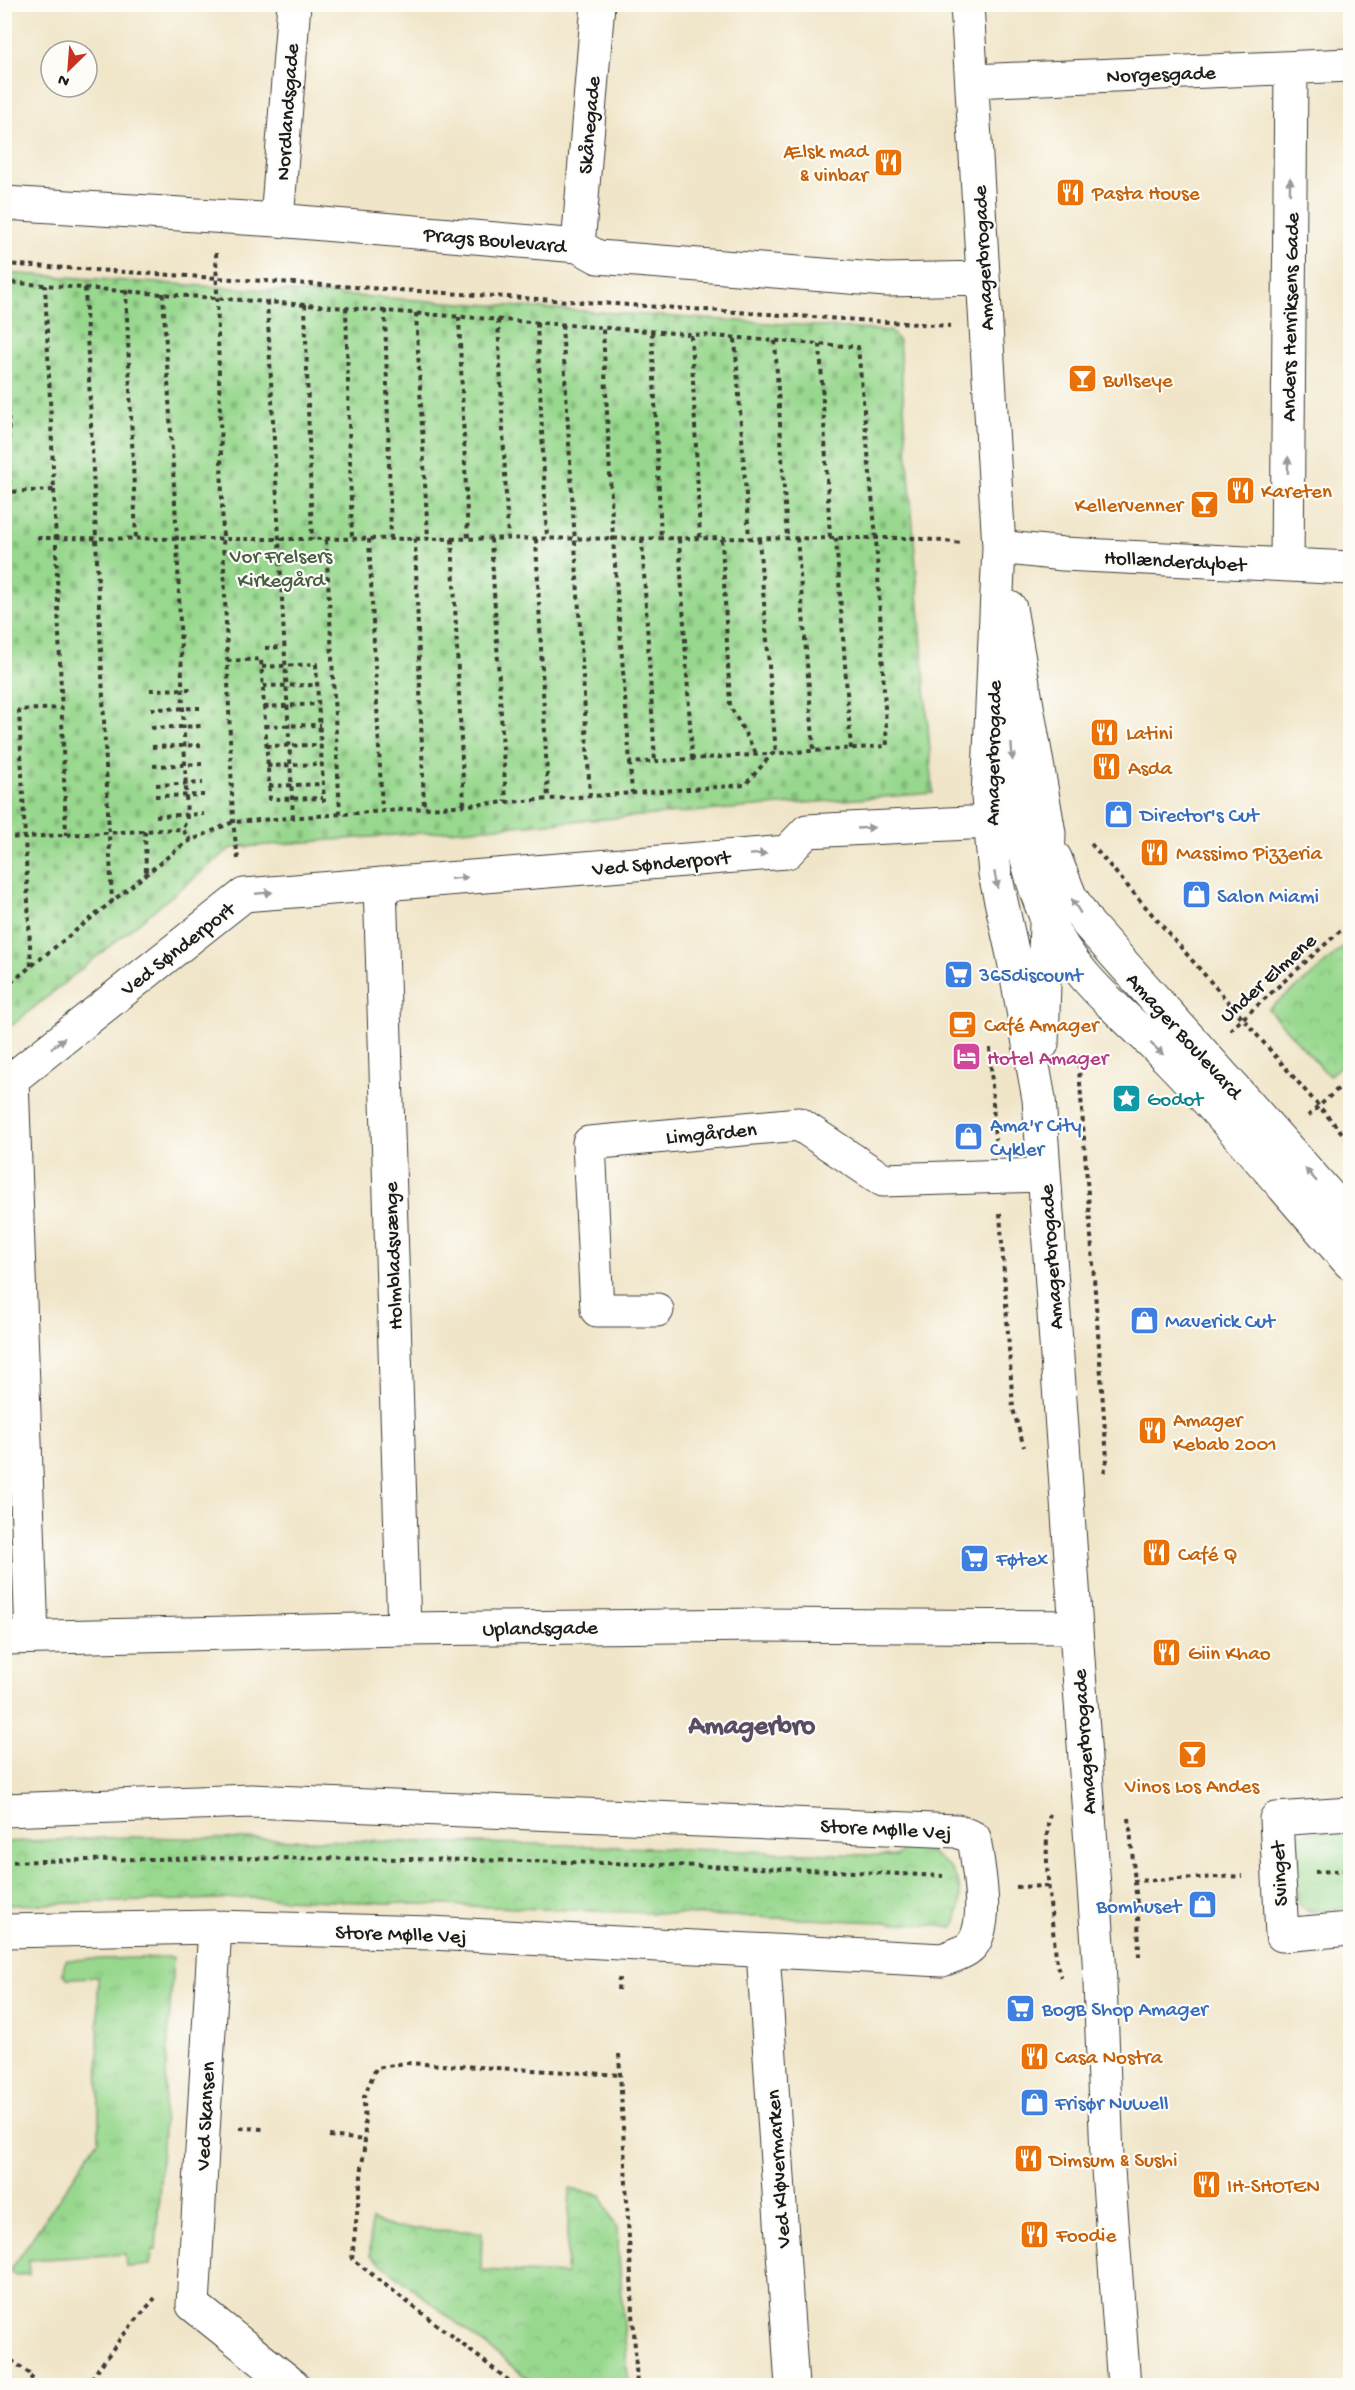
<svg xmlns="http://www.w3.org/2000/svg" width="1355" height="2390" viewBox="0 0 1355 2390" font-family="'Gochi Hand',sans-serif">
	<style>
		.grass { fill: url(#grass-tufts); stroke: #5a7a55; stroke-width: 1.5 }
		.cemetery { fill: url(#cemetery-stones); stroke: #5a7a55; stroke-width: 1.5 }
		.park { fill: url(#park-crowns); stroke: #5a7a55; stroke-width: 1.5 }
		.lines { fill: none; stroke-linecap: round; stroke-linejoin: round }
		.minor-casing { stroke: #3c3a36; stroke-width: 35 }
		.path { stroke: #3c3a36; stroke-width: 4; stroke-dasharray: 4.5 4.5; stroke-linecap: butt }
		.minor { stroke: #fff; stroke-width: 33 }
		.oneway { fill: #999 }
		.labels { text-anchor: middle; stroke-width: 4.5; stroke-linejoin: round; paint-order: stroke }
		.street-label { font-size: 21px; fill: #1c1c1c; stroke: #fdfcf7 }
		.food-label { font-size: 21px; fill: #c56008; stroke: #fdfcf7; text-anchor: start }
		.park-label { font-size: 21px; fill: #475e44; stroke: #fdfcf7 }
		.shop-label { font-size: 21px; fill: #366cbe; stroke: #fdfcf7; text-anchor: start }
		.hotel-label { font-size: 21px; fill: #b23c85; stroke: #fdfcf7; text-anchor: start }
		.culture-label { font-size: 21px; fill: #0d838f; stroke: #fdfcf7; text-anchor: start }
		.district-label { font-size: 27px; font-weight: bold; fill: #594c63; stroke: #fdfcf7 }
	</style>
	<defs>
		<pattern id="grass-tufts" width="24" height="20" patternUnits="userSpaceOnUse" patternTransform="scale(1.5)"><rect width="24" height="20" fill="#98d88e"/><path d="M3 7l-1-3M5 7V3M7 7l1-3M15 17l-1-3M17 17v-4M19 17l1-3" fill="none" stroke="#82b97a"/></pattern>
		<pattern id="cemetery-stones" width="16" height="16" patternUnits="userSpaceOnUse" patternTransform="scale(1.5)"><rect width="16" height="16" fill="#98d88e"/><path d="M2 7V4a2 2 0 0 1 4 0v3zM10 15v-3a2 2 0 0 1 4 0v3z" fill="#82b97a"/></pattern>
		<pattern id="park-crowns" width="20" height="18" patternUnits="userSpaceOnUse" patternTransform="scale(1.5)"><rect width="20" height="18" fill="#98d88e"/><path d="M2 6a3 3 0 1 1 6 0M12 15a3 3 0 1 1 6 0" fill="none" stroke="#82b97a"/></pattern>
	</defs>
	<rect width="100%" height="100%" fill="#fdfcf7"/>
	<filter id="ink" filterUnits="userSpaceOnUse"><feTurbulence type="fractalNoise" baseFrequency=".0167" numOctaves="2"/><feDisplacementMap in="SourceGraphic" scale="12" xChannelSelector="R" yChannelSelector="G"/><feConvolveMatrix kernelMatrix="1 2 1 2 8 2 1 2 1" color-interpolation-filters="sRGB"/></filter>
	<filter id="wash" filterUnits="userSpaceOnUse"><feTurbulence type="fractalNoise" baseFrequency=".008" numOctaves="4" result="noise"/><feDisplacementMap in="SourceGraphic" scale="24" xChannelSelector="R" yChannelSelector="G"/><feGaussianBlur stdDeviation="1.35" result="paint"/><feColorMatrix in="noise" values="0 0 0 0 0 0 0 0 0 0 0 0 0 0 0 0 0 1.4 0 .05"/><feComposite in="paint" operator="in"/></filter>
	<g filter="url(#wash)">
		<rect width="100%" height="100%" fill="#f0e5c8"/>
		<!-- grass -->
		<path class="grass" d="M173,1957l-17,293h-3l-3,15 -24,2 -1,-13 -96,6v15h-13l-6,-4 89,-132 -1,-162 -31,1 -5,-5 4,-13z"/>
		<!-- cemetery -->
		<path class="cemetery" d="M4,273l886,58 9,10 34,452 -702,55 -220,178 -7,-7z"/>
		<!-- park -->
		<path class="park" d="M1350,941v116l-21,19 -61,-67 41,-31z
			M1350,1827v80l-42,5 -10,-9 -5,-53 8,-16z
			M130,1837l402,7 365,12c3,-4 6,-8 11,-9 18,-3 47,21 51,38 3,15 1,28 -5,42l-71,-5 -626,-24 -252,7v-63z
			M570,2189l31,6 16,34 11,151 -7,5h-85l-166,-130 1,-35 24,8 87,4 -1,38 85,4z"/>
	</g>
	<g filter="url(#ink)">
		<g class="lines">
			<defs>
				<path id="minor" d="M967,4l32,543 -11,250 7,77 18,81 26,144 60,860 8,197 17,230
					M972,81l378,-16
					M4,203l273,17 301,26 20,11 288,23 97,-2
					M277,220l17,-216
					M578,246l20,-242
					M999,547l64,7 287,14
					M1287,565l4,-496
					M1010,608l39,225 -7,211
					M1010,714c4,70 8,139 37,205 28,60 77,94 121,140 64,65 122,137 182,204
					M1055,858l15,38 18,28 262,295
					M380,884l24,745
					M657,1310h-60l-8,-167 210,-19 84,56 161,-5
					M32,1637l-20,-558 232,-184 543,-43 20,-21 182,-9
					M4,1638l400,-9 355,-4 316,2
					M4,1810l247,-9 706,30 17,7c4,28 16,84 -2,107 -6,7 -21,12 -30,15l-512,-27 -215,-6 -211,4
					M1350,1814l-74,5 6,116 68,-6
					M215,1927l-22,378 101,81
					M763,1952l29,434"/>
			</defs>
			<!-- minor casing -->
			<use href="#minor" class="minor-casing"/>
			<!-- path -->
			<path class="path" d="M4,264l946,62
				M4,282l854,65 18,191 11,208 -257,17 -17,-224 -10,-210
				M5,282l5,209
				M85,288l27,614
				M126,290l10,249
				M163,293l14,246 10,281 -5,9
				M267,301l26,516
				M305,304l7,236
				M346,307l6,233
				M385,310l6,229
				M416,313l12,226
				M459,317l9,222
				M498,320l10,219
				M537,323l10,216
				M562,325l28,471
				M652,332l9,206
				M691,335l9,203
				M735,339l14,199
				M775,341l12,197
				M820,344l10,194
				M54,490l12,345
				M4,492l50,-2 -9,-205
				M37,538l186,1 -7,-286
				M797,538l17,213
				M836,538l15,211
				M369,539l13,272
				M415,539l9,269
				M452,539l12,266
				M491,539l15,263
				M536,539l12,260
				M642,539l13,223
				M679,539l13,220
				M722,539l8,167 27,49
				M759,539l17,215
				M326,540l14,274
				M265,648l18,-1
				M227,661l34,-2 9,140 53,-1
				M262,667l54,-3 8,138
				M263,686l54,-1
				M150,690l43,-1
				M264,707l55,-3
				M151,709l49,-1
				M265,726l55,-1
				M151,728l50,-2
				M266,746l55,-1
				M152,747l49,-2
				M630,763l2,30
				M153,766l49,-2
				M267,766l55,-2
				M156,785l47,-2
				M269,786l54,-2
				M155,796l49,-1
				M156,816l48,-2
				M145,831l1,43
				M4,838l178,-9 9,12
				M1091,844l259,298
				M238,859l-5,-37 -10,-283 689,-1 51,5
				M31,966l-12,-256 42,-2
				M4,988l181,-145 48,-21 512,-37 27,-31
				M1230,1030l120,-108
				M990,1048l5,92
				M1078,1055l29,404 -3,14
				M1308,1116l42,-38
				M1000,1213l13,196 11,38
				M1050,1814c-9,36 3,112 7,151l4,12
				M1129,1818l9,97 1,42
				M4,1862c313,-9 626,-1 939,14
				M1315,1872l35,-2
				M1133,1881l109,-5
				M1016,1887l34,-1
				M618,1990l1,-12
				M619,2054l18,332
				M240,2128l25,1
				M329,2136l36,4
				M4,2355l29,21 -7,10
				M86,2386l34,-47 35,-41
				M516,2386l-164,-127 13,-119 -1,-43 12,-29 29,-5 216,12"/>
			<!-- minor -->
			<use href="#minor" class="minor"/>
		</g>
		<!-- one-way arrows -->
		<defs><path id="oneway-solid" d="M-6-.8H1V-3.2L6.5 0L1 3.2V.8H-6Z" transform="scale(1.5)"/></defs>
		<g class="oneway">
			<use href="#oneway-solid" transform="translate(1290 186) rotate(-89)"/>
			<use href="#oneway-solid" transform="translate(1288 465) rotate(-89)"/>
			<use href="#oneway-solid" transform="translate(1012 752) rotate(86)"/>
			<use href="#oneway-solid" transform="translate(866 828) rotate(-3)"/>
			<use href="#oneway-solid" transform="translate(758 854) rotate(-5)"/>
			<use href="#oneway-solid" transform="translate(459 878) rotate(-5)"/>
			<use href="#oneway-solid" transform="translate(996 880) rotate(79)"/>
			<use href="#oneway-solid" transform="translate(264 893) rotate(-5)"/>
			<use href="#oneway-solid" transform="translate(1076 906) rotate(-122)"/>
			<use href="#oneway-solid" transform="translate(58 1043) rotate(-38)"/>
			<use href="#oneway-solid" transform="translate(1157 1049) rotate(42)"/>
			<use href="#oneway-solid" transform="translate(1311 1175) rotate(-132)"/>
		</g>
	</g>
	<!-- icons -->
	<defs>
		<symbol id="restaurant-square" viewBox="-11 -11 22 22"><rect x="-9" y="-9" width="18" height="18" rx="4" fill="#e8710a" stroke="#fdfcf7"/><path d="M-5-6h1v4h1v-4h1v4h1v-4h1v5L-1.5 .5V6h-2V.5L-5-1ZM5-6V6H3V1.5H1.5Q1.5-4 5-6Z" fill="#fff"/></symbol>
		<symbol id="bar-square" viewBox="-11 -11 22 22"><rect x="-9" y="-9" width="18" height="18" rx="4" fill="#e8710a" stroke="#fdfcf7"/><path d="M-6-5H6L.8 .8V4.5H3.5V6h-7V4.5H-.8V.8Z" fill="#fff"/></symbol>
		<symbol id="shop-square" viewBox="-11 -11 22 22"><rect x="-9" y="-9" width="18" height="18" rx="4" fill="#3f7fe0" stroke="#fdfcf7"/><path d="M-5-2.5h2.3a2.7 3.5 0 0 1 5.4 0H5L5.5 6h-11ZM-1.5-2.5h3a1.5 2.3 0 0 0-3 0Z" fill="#fff"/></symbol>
		<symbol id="supermarket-square" viewBox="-11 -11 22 22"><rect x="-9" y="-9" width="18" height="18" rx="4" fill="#3f7fe0" stroke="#fdfcf7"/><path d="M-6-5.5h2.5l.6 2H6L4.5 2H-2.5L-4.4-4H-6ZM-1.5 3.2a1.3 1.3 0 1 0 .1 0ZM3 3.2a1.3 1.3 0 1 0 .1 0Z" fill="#fff"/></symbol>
		<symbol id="cafe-square" viewBox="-11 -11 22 22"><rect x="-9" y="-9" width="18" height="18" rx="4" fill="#e8710a" stroke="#fdfcf7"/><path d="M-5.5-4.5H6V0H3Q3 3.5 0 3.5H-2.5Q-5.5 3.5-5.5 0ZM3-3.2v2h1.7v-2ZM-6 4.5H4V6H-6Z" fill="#fff"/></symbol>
		<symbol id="hotel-square" viewBox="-11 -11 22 22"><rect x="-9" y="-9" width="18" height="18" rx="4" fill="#d1479c" stroke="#fdfcf7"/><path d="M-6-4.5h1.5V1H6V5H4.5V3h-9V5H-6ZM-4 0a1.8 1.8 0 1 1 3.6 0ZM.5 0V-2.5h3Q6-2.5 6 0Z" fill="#fff"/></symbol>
		<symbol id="sight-square" viewBox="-11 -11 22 22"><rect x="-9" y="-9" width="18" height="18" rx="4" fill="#0f9aa8" stroke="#fdfcf7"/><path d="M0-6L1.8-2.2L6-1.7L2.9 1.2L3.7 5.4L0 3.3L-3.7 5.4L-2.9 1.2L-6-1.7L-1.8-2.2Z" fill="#fff"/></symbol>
	</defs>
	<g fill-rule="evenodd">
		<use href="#restaurant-square" x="872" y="146" width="33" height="33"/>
		<use href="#restaurant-square" x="1054" y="176" width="33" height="33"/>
		<use href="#bar-square" x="1066" y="362" width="33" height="33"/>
		<use href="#restaurant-square" x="1224" y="474" width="33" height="33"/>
		<use href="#bar-square" x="1188" y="488" width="33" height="33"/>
		<use href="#restaurant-square" x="1088" y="716" width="33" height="33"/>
		<use href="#restaurant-square" x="1090" y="750" width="33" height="33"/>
		<use href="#shop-square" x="1102" y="798" width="33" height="33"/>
		<use href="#restaurant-square" x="1138" y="836" width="33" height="33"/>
		<use href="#shop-square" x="1180" y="878" width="33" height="33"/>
		<use href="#supermarket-square" x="942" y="958" width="33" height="33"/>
		<use href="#cafe-square" x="946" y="1008" width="33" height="33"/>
		<use href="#hotel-square" x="950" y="1040" width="33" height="33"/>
		<use href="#sight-square" x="1110" y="1082" width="33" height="33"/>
		<use href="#shop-square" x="952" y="1120" width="33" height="33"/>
		<use href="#shop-square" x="1128" y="1304" width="33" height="33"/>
		<use href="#restaurant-square" x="1136" y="1414" width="33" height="33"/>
		<use href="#restaurant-square" x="1140" y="1536" width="33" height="33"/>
		<use href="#supermarket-square" x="958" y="1542" width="33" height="33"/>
		<use href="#restaurant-square" x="1150" y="1636" width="33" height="33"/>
		<use href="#bar-square" x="1176" y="1738" width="33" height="33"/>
		<use href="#shop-square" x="1186" y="1888" width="33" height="33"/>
		<use href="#supermarket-square" x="1004" y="1992" width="33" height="33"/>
		<use href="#restaurant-square" x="1018" y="2040" width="33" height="33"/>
		<use href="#shop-square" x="1018" y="2086" width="33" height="33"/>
		<use href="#restaurant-square" x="1012" y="2142" width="33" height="33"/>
		<use href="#restaurant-square" x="1190" y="2168" width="33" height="33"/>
		<use href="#restaurant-square" x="1018" y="2218" width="33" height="33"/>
	</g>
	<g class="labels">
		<!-- street labels -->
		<g class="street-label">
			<text transform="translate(1161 73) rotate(-2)" y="7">Norgesgade</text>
			<text transform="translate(286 112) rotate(-86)" y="7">Nordlandsgade</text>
			<text transform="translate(588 125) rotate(-85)" y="7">Skånegade</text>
			<text transform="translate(495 239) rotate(5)" y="7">Prags Boulevard</text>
			<text transform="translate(982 258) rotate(-93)" y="7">Amagerbrogade</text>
			<text transform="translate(1289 317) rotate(-89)" y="7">Anders Henriksens Gade</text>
			<text transform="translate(1175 560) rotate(3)" y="7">Hollænderdybet</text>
			<text transform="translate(992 753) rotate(-89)" y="7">Amagerbrogade</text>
			<text transform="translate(661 862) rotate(-5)" y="7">Ved Sønderport</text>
			<text transform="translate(177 948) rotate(-38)" y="7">Ved Sønderport</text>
			<text transform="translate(1267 977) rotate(-42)" y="7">Under Elmene</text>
			<text transform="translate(1185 1035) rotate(48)" y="7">Amager Boulevard</text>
			<text transform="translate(711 1132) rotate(-5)" y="7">Limgården</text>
			<text transform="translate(392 1256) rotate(-92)" y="7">Holmbladsvænge</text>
			<text transform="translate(1050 1257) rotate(-94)" y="7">Amagerbrogade</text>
			<text transform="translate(540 1627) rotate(-1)" y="7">Uplandsgade</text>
			<text transform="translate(1083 1742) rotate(-94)" y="7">Amagerbrogade</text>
			<text transform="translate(886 1828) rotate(3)" y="7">Store Mølle Vej</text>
			<text transform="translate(1278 1874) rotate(-93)" y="7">Svinget</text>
			<text transform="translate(401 1933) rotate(2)" y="7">Store Mølle Vej</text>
			<text transform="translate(204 2116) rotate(-87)" y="7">Ved Skansen</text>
			<text transform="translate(777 2169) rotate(-94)" y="7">Ved Kløvermarken</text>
		</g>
		<!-- food labels -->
		<g class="food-label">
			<text x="868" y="157" text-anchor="end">Ælsk mad<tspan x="868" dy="24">&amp; vinbar</tspan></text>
			<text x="1092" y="199">Pasta House</text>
			<text x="1103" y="386">Bullseye</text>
			<text x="1261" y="497">Kareten</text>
			<text x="1183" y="511" text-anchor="end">Kellervenner</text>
			<text x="1126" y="739">Latini</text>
			<text x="1128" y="774">Asda</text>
			<text x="1176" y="859">Massimo Pizzeria</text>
			<text x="984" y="1031">Café Amager</text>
			<text x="1173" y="1426">Amager<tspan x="1173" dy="24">Kebab 2001</tspan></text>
			<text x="1178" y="1560">Café Q</text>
			<text x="1188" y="1659">Giin Khao</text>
			<text x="1192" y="1792" text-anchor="middle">Vinos Los Andes</text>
			<text x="1055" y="2063">Casa Nostra</text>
			<text x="1049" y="2166">Dimsum &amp; Sushi</text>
			<text x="1227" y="2192">IH-SHOTEN</text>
			<text x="1056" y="2241">Foodie</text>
		</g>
		<!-- park labels -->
		<g class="park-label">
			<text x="281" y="562">Vor Frelsers<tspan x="281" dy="24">Kirkegård</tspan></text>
		</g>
		<!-- shop labels -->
		<g class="shop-label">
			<text x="1140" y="821">Director's Cut</text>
			<text x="1217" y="902">Salon Miami</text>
			<text x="979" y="981">365discount</text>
			<text x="990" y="1131">Ama'r City<tspan x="990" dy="24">Cykler</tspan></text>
			<text x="1165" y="1327">Maverick Cut</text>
			<text x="996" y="1565">Føtex</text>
			<text x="1181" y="1912" text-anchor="end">Bomhuset</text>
			<text x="1042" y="2015">BogB Shop Amager</text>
			<text x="1055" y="2109">Frisør Nuwell</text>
		</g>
		<!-- hotel labels -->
		<g class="hotel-label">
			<text x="987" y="1064">Hotel Amager</text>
		</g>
		<!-- culture labels -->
		<g class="culture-label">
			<text x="1147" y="1105">Godot</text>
		</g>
		<!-- district labels -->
		<g class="district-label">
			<text x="752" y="1733">Amagerbro</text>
		</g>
	</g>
	<!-- margin -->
	<rect width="1355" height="2390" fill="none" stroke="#fdfcf7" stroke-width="24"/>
	<!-- north arrow -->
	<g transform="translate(69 69) rotate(205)"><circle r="28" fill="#fdfcf7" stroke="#a3a29f" stroke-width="1.5"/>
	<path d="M0-4.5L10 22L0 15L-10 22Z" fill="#c8321e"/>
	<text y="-9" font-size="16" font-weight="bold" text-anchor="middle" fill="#1c1c1c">N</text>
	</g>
</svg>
